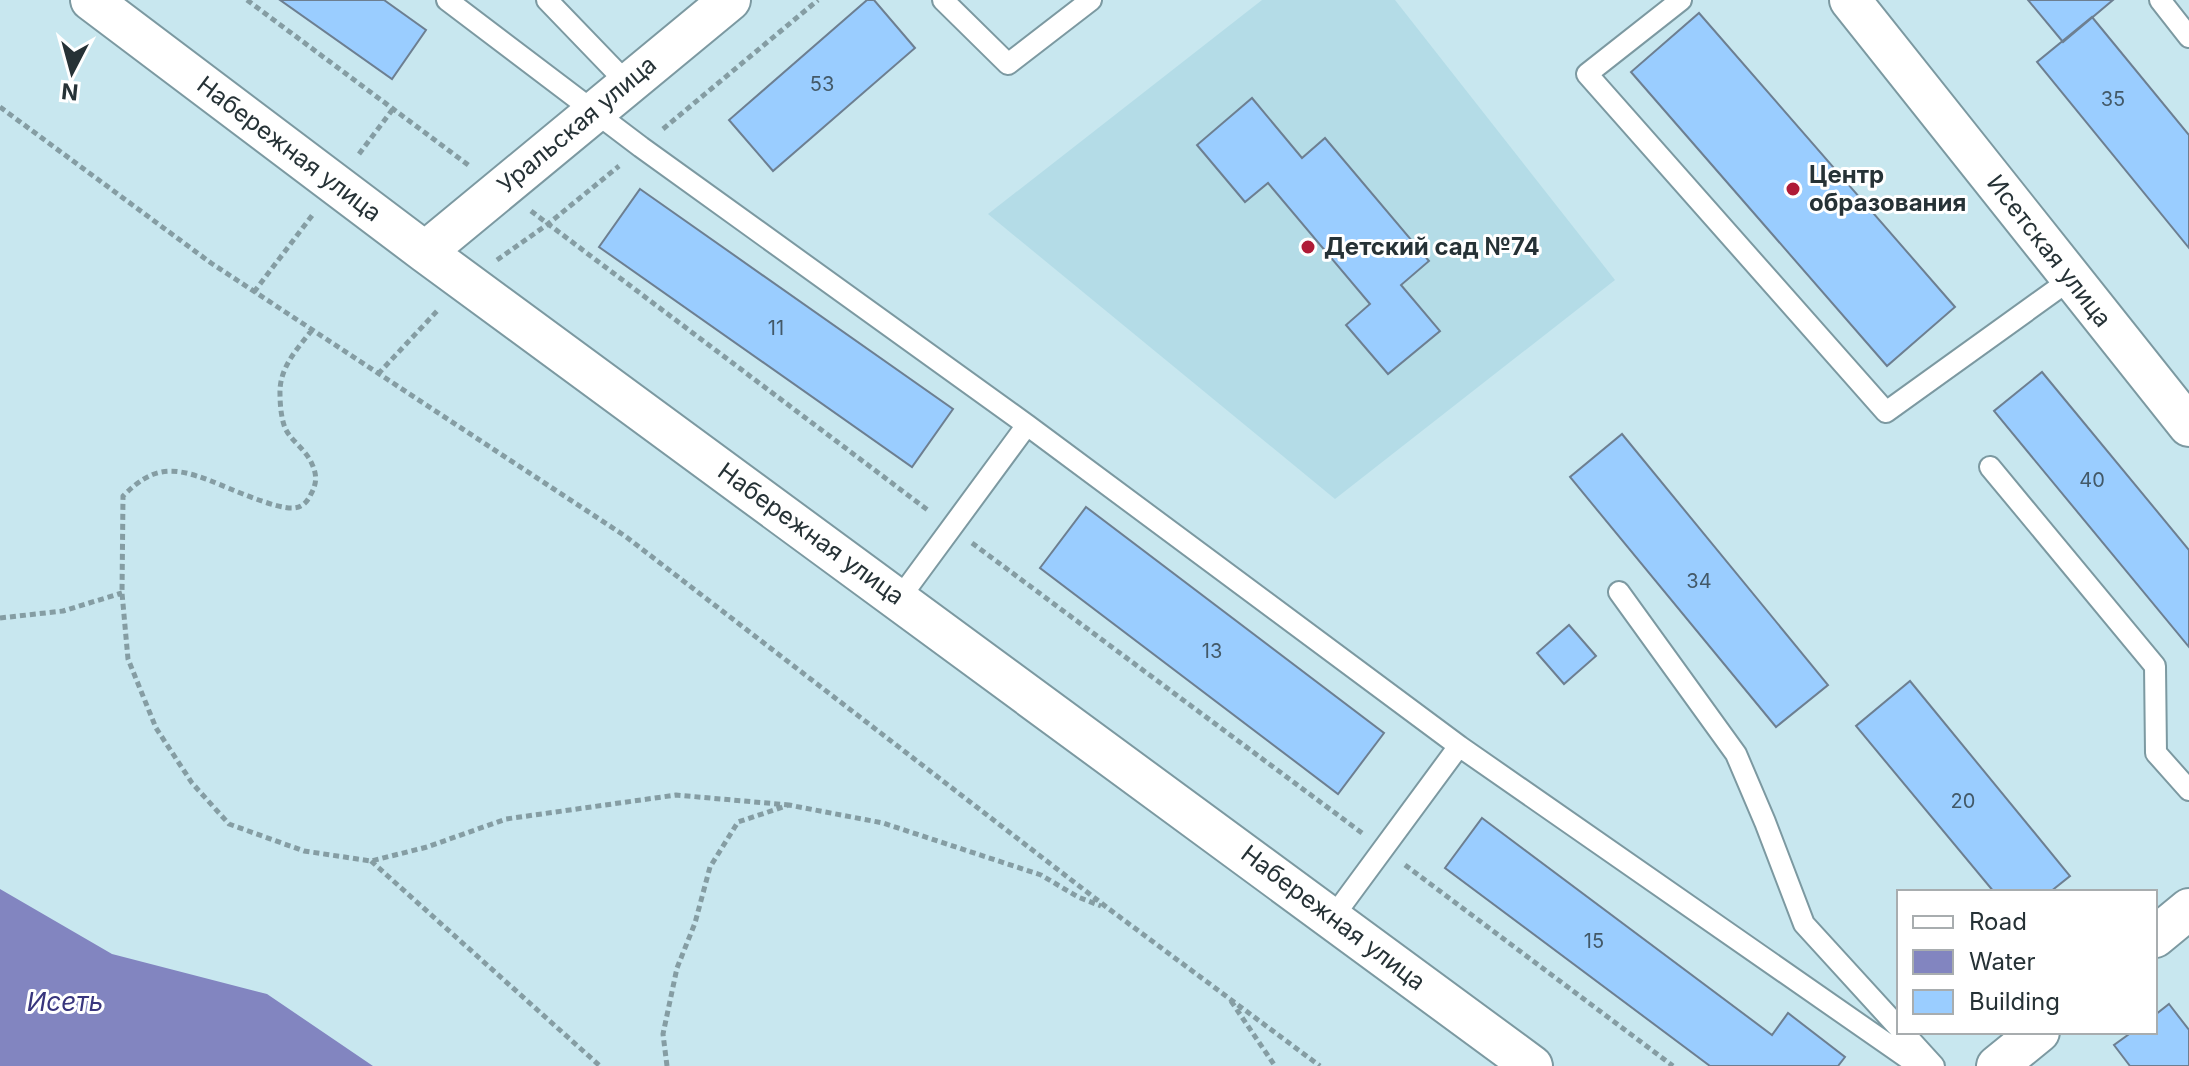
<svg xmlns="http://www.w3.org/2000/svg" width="2189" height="1066" viewBox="0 0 2189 1066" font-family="Inter,sans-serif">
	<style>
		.built { fill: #b4dce7 }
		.water { fill: #8285c0 }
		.building { fill: #9acdff; stroke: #6d7f91; stroke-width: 2 }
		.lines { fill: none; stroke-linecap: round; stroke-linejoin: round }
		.service-casing { stroke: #7c99a1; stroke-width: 24 }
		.minor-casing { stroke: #7c99a1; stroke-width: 44 }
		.path { stroke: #859da3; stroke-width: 5; stroke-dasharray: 6 4; stroke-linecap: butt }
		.service { stroke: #fff; stroke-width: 20 }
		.minor { stroke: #fff; stroke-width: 40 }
		.poi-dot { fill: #af1b37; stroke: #fff; stroke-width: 3 }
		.labels { text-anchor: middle; stroke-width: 6; stroke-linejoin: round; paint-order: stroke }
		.number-label { font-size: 20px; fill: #435968 }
		.street-label { font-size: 24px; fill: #263236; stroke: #fff }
		.poi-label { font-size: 24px; font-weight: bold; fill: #263236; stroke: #fff; text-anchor: start }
		.water-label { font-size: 26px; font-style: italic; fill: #38357d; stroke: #fff }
	</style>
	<rect width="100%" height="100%" fill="#c8e7ef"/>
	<!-- built -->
	<path class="built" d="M1262,0h133l220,280 -280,219 -347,-285z"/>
	<!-- water -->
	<path class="water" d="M0,889l112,65 155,40 106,72h-373z"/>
	<!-- building -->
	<path class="building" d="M280,0h104l42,30 -34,49z
		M867,0h7l41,48 -142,123 -44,-51z
		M2028,0h85l-50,42z
		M1699,13l256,294 -68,59 -256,-294z
		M2092,17l97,118v113l-152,-186z
		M1252,98l50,60 23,-20 104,123 -28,24 39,46 -52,43 -42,-49 24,-21 -102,-121 -23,19 -48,-57z
		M640,189l313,220 -41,58 -313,-220z
		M2042,372l147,178v97l-195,-236z
		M1622,434l206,251 -52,42 -206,-250z
		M1086,507l298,226 -46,61 -298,-226z
		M1569,625l27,31 -32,28 -27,-31z
		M1910,681l160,195 -20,16h-56l-138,-166z
		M1482,818l290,217 16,-22 57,44 -7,9h-128l-265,-198z
		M2169,1004l20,26v36h-59l-16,-21 18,-13h23v-17z"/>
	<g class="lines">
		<defs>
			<path id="service" d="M447,0l194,147 386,278 432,321 -126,171
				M547,0l80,83
				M943,0l65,64 83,-64
				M1681,0l-94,74 299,338 185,-133
				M2160,0l29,37
				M1990,467l165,199 1,87 33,37
				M1619,592l117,162 29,68 39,102 95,104
				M899,599l128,-174
				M1459,746l460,320
				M1903,1032l31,34"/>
			<path id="minor" d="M91,0l334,252 1107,814
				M1850,0l339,426
				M425,252l305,-252
				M2155,937l34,-28
				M1997,1066l42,-34"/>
		</defs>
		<!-- service casing -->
		<use href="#service" class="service-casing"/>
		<!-- minor casing -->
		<use href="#minor" class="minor-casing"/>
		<!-- path -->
		<path class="path" d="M247,0l224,167
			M0,107l211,156 414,273 484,373 211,157
			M663,129l155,-129
			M359,154l34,-45
			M531,211l398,300
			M497,260l51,-36 71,-58
			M254,292l60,-79
			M312,330c-15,19 -33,38 -32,64 0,9 1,22 4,31 4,14 22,24 28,39 5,11 5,19 -1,30 -3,7 -9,14 -18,14 -18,1 -64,-20 -82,-27 -39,-15 -58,-15 -88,15l-1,97 6,66 28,69 36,55 37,41 75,27 67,10 56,-14 79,-28 170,-24 113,10
			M378,374l60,-64
			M972,543l390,290
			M0,618l63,-7 59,-18
			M371,861l229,205
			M1405,865l268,201
			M1231,1001l44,65
			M667,1066l-4,-32 14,-66 18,-45 15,-56 28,-45 51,-17 94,18 158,52 37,22 23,9"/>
		<!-- service -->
		<use href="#service" class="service"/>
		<!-- minor -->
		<use href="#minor" class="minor"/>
	</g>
	<!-- markers -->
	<g class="poi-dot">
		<circle cx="1793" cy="189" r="8"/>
		<circle cx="1308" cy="247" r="8"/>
	</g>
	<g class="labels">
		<!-- number labels -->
		<g class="number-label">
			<text x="822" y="91">53</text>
			<text x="2113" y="106">35</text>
			<text x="776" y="335">11</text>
			<text x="2092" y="487">40</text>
			<text x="1699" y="588">34</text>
			<text x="1212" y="658">13</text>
			<text x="1963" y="808">20</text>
			<text x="1594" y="948">15</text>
		</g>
		<!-- street labels -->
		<g class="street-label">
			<text transform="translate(577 125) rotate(-40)" y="8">Уральская улица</text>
			<text transform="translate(289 149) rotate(37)" y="8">Набережная улица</text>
			<text transform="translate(2049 251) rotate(52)" y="8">Исетская улица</text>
			<text transform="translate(811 534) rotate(36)" y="8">Набережная улица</text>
			<text transform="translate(1333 918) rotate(37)" y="8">Набережная улица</text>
		</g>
		<!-- poi labels -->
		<g class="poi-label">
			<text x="1809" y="183">Центр<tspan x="1809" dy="28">образования</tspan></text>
			<text x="1324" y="255">Детский сад №74</text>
		</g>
		<!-- water labels -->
		<g class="water-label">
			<text x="65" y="1011">Исеть</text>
		</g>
	</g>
	<!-- legend -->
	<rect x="1897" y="890" width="260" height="144" fill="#ffffff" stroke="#a8adaf" stroke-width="2"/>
	<rect x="1913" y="916" width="40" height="12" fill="#ffffff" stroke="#a8adaf" stroke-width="2"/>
	<text x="1969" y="930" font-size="24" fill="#263236">Road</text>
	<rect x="1913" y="950" width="40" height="24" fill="#8285c0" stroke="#a8adaf" stroke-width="2"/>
	<text x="1969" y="970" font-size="24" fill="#263236">Water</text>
	<rect x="1913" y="990" width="40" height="24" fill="#9acdff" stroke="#a8adaf" stroke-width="2"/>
	<text x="1969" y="1010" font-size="24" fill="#263236">Building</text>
	<!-- north arrow -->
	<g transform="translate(72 72) rotate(186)" stroke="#ffffff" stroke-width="6" paint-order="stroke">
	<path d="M0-6L14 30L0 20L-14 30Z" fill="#263236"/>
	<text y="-12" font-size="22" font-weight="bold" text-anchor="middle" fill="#263236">N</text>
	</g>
</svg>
